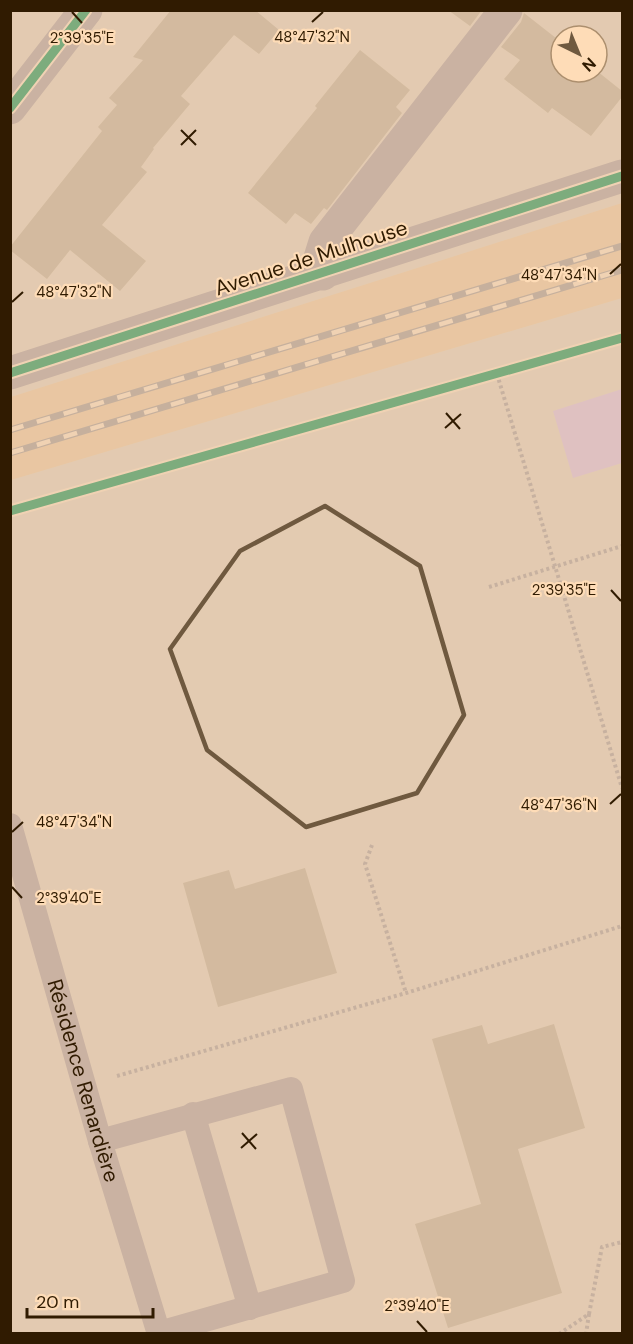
<svg xmlns="http://www.w3.org/2000/svg" width="633" height="1344" viewBox="0 0 633 1344" font-family="'DM Sans',sans-serif">
	<style>
		.built { fill: #efc290 }
		.green { fill: #d9b6d6 }
		.building { fill: #bfa789 }
		.lines { fill: none; stroke-linecap: round; stroke-linejoin: round }
		.path { stroke: #a5938c; stroke-width: 4; stroke-dasharray: 3 3; stroke-linecap: butt }
		.lane { stroke: #ab9591; stroke-width: 24 }
		.street { stroke: #ab9591; stroke-width: 33 }
		.rail-casing { stroke: #a29086; stroke-width: 7 }
		.rail { stroke: #fedcb7; stroke-width: 4.5; stroke-dasharray: 14; stroke-linecap: butt }
		.cycleway-casing { stroke: #fedcb7; stroke-width: 13 }
		.cycleway { stroke: #00873e; stroke-width: 9 }
		.marked { fill: none; stroke: #6f593f; stroke-width: 4.5; stroke-linejoin: round }
		.ticks { fill: none; stroke: #301b01; stroke-width: 2 }
		.labels { text-anchor: middle; stroke-width: 4.5; stroke-linejoin: round; paint-order: stroke }
		.street-label { font-size: 21px; fill: #301b01; stroke: #fedcb7 }
		.ticks-label { font-size: 15px; text-anchor: middle; fill: #301b01; stroke: #fedcb7; stroke-width: 4.5; stroke-linejoin: round; paint-order: stroke }
	</style>
	<rect width="100%" height="100%" fill="#e3cbb1"/>
	<!-- built -->
	<path class="built" d="M622,203v95l-611,182v-83z"/>
	<!-- green -->
	<path class="green" d="M622,389v74l-49,15 -20,-67z"/>
	<!-- building -->
	<path class="building" d="M171,10h84l24,20 -20,24 -25,-19 -53,61 9,8 -37,44 1,1 -13,18 6,5 -45,53 44,36 -26,30 -50,-41 -23,29 -37,-29v-3l92,-116 -4,-4 19,-22 -8,-7 34,-38 -10,-3z
		M448,10h34l-12,16z
		M524,13l37,29v30l36,-1 25,20v6l-31,39 -39,-28 -4,5 -44,-34 16,-19 -19,-13 20,-25z
		M360,50l50,40 -14,17 6,6 -75,97 -3,-2 -13,16 -16,-11 -9,11 -38,-31 69,-85 -2,-2z
		M305,868l32,105 -119,34 -35,-124 46,-13 6,19z
		M554,1024l31,104 -67,21 44,144 -114,35 -33,-104 66,-20 -49,-165 50,-14 6,19z"/>
	<g class="lines">
		<!-- path -->
		<path class="path" d="M497,374l125,414
			M489,587l133,-41
			M372,845l-7,19 41,129
			M117,1076l289,-83 216,-67
			M589,1314l13,-67 20,-5
			M559,1334l30,-20 -3,20"/>
		<!-- lane -->
		<g class="lane">
			<path id="s1" d="M10,825l90,316 59,193"/>
			<path d="M193,1114l57,194"/>
			<path d="M100,1141l191,-52 52,192 -184,52"/>
		</g>
		<!-- street -->
		<path class="street" d="M10,108l76,-98
			M323,274l-3,-16 5,-16 181,-232
			M10,373l612,-197"/>
		<defs>
			<path id="rail" d="M10,430l612,-184
				M10,453l612,-183"/>
		</defs>
		<!-- rail casing -->
		<use href="#rail" class="rail-casing"/>
		<!-- rail -->
		<use href="#rail" class="rail"/>
		<defs>
			<path id="cycleway" d="M10,108l76,-98
				M10,373l612,-197
				M10,511l612,-173"/>
		</defs>
		<!-- cycleway casing -->
		<use href="#cycleway" class="cycleway-casing"/>
		<!-- cycleway -->
		<use href="#cycleway" class="cycleway"/>
	</g>
	<!-- marked area -->
	<path d="M0 0H633V1344H0ZM325,506l95,60 44,149 -47,78 -111,34 -99,-77 -37,-101 70,-98z" fill="#e3cbb1" fill-opacity=".55" fill-rule="evenodd"/>
	<path class="marked" d="M325,506l95,60 44,149 -47,78 -111,34 -99,-77 -37,-101 70,-98z"/>
	<!-- ticks -->
	<path class="ticks" d="M72,12l10,11M312,22l11,-10M181,130l15,15M181,145l15,-15M610,274l11,-10M12,302l11,-10M446,413l14,16M445,428l16,-14M611,590l10,11M610,804l11,-10M12,832l11,-10M12,887l10,11M242,1133l14,16M241,1148l16,-14M417,1321l10,11"/>
	<g class="labels">
		<!-- street labels -->
		<g class="street-label">
			<text transform="translate(311 258) rotate(-18)" y="7">Avenue de Mulhouse</text>
			<text dy="7" stroke="none"><textPath href="#s1" startOffset="266">Résidence Renardière</textPath></text>
		</g>
	</g>
	<g class="ticks-label">
		<text x="312" y="42">48°47'32"N</text>
		<text x="82" y="43">2°39'35"E</text>
		<text x="559" y="280">48°47'34"N</text>
		<text x="74" y="297">48°47'32"N</text>
		<text x="564" y="595">2°39'35"E</text>
		<text x="559" y="810">48°47'36"N</text>
		<text x="74" y="827">48°47'34"N</text>
		<text x="69" y="903">2°39'40"E</text>
		<text x="417" y="1311">2°39'40"E</text>
	</g>
	<!-- border -->
	<rect width="633" height="1344" fill="none" stroke="#301b01" stroke-width="24"/>
	<!-- north arrow -->
	<g transform="translate(579 54) rotate(137)"><circle r="28" fill="#fedcb7" stroke="#ac8f6e" stroke-width="1.5"/>
	<path d="M0-4.5L10 22L0 15L-10 22Z" fill="#6f593f"/>
	<text y="-9" font-size="16" font-weight="bold" text-anchor="middle" fill="#301b01">N</text>
	</g>
	<!-- scale -->
	<path d="M27 1308v9h126v-9" fill="none" stroke="#301b01" stroke-width="3"/>
	<text x="36" y="1308" font-size="18" fill="#301b01" stroke="#fedcb7" stroke-width="4.5" paint-order="stroke">20 m</text>
</svg>
